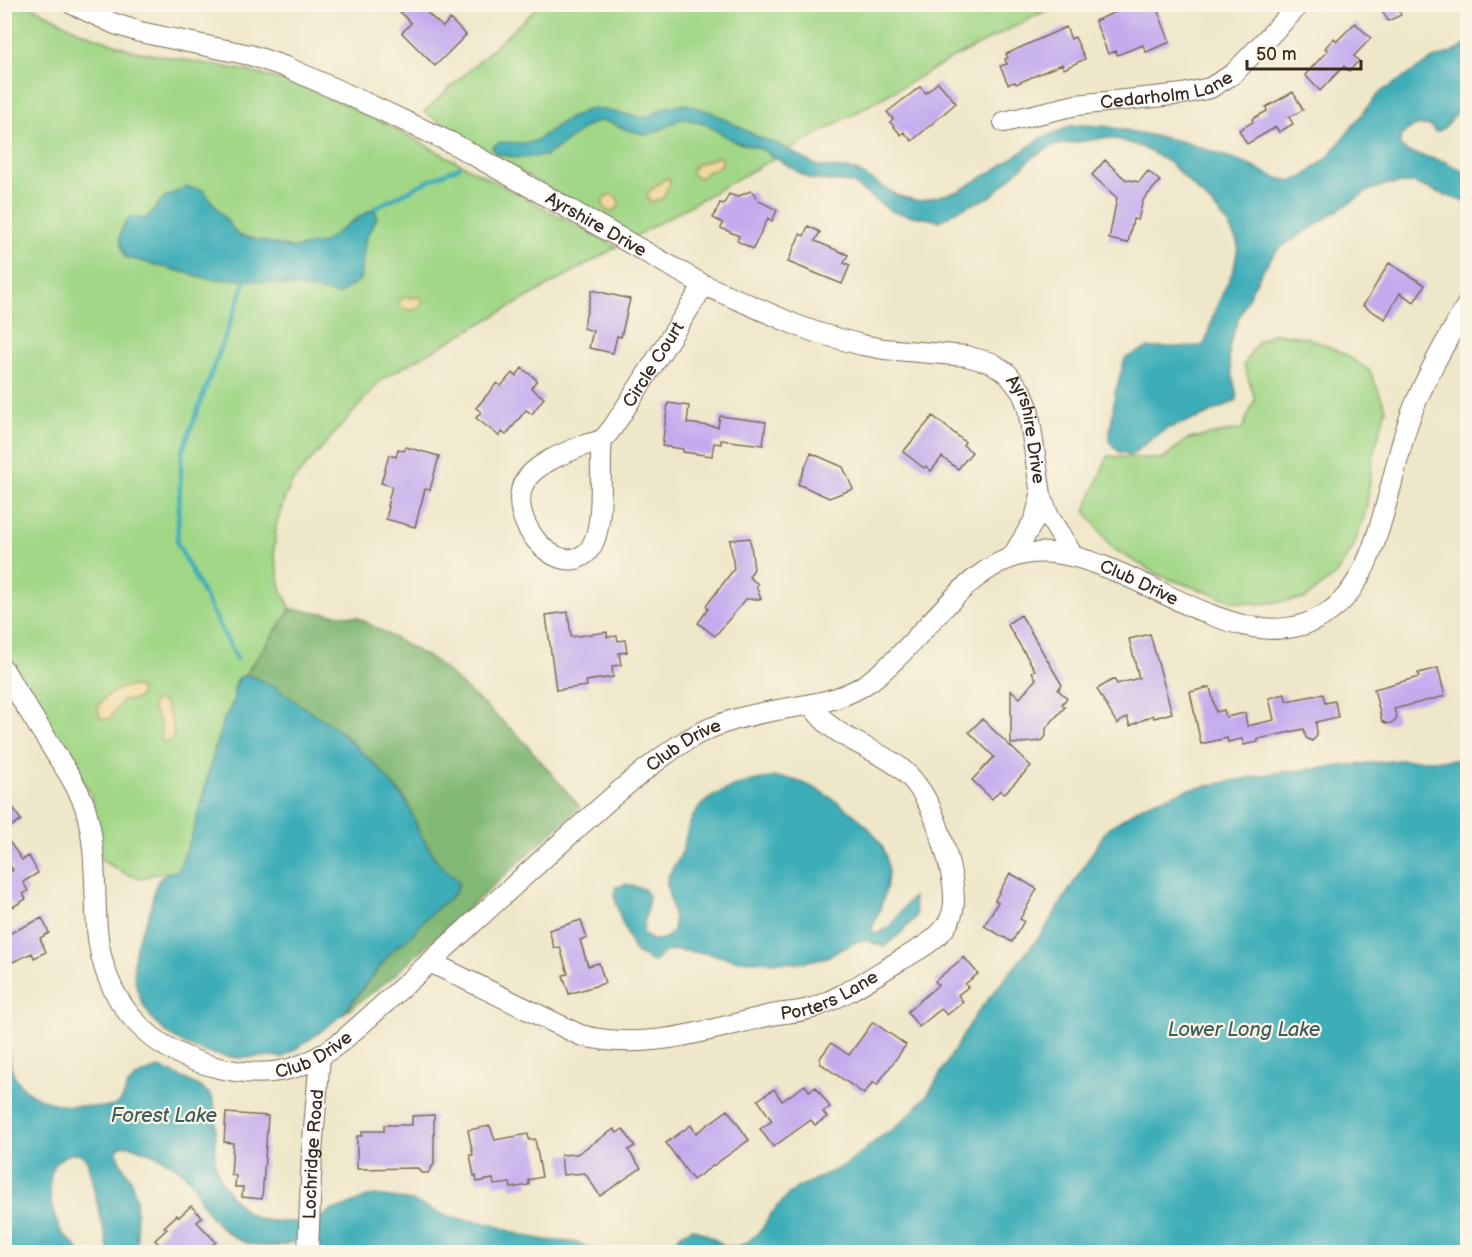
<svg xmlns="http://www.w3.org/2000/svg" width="1472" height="1257" viewBox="0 0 1472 1257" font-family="'Balsamiq Sans',sans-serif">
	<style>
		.green { fill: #a2d788; stroke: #6e8053; stroke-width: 1.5 }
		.forest { fill: #81b874; stroke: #5e7149; stroke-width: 1.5 }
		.sand { fill: #eeda9e; stroke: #94825e; stroke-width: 1.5 }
		.water { fill: #3dadb8; stroke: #3c6c6b; stroke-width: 1.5 }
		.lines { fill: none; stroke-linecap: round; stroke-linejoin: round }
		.stream { stroke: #3dadb8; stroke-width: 4.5 }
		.building { fill: #c3abee }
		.minor-casing { stroke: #7a6c5a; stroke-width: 22 }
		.minor { stroke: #fff; stroke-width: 20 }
		.labels { text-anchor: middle; stroke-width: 4.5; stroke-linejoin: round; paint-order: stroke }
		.street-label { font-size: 18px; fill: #3b2a1e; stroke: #fcf5e5 }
		.water-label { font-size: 20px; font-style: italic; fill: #3c5e5c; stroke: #fcf5e5 }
	</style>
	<rect width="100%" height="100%" fill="#fcf5e5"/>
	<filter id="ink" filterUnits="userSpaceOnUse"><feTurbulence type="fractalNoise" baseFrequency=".0167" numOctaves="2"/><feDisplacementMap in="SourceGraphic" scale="12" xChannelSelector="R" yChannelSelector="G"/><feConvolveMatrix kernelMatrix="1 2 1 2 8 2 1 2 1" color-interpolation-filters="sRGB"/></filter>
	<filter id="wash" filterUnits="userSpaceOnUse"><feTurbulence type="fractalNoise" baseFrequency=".008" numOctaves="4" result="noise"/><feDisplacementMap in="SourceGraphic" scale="24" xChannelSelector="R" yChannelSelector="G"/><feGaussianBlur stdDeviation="1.35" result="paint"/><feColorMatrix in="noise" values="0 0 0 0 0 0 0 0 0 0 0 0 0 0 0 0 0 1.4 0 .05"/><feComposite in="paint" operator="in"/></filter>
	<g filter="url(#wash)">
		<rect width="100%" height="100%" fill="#efe7c9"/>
		<!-- green -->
		<path class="green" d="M4,5h25l50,26 55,20 113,20 41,11 41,15 53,25 235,125 -235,132 -89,102 -8,16 -9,29 -2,26 7,36 10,21 -46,66 -8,4 -3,20 -17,41 -24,92 -15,39 -24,3 -13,5 -15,-5 -25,-14 -10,-66 -50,-80 -36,-66z
			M540,5h517l-102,52 -321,180 -144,-83 -66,-42z
			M1275,333l34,5 34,15 27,18 16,38 -12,42 -8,59 -13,38 -17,26 -31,25 -45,5 -28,-3 -71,-25 -48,-27 -28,-38 23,-55 55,3 25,-20 54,-10 13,-30 -11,-34 14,-24z"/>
		<!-- forest -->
		<path class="forest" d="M291,609l66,8 78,44 85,76 60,70 -189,171 -49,37 51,-65 20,-16 13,-16 30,-26 3,-10 -21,-19 -19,-31 -14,-34 -60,-63 -43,-29 -57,-31z"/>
		<!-- sand -->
		<path class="sand" d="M719,156l4,5 -6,8 -8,2 -9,7 -7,-3 -2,-4 5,-6z
			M667,178l2,1 1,5 -7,14 -12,4 -5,-7c1,-2 18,-16 21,-17z
			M603 203a8 8 0 1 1 16 0a8 8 0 1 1-16 0Z
			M419,296l4,7c-4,9 -17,8 -24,3v-4l5,-5 9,1z
			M132,686l9,3 -1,7 -6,4h-11l-14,19 -9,-1 -2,-11c7,-13 20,-19 34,-21z
			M157,700l8,4 8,20 1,12 -7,7 -5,-2 -2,-20 -8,-11 1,-7z"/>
		<!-- water -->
		<path class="water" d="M1467,43v54c-7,10 -21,35 -32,35l-4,-6c-14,-3 -33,4 -31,20l8,6 38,10 21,12v29l-54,-20 -25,1 -20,7 -88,57c-18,16 -51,83 -51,107 0,16 8,32 8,45l-33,16 -38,13 -35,26 -13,-4 -9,-10 6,-48 10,-35 22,-10 54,-2 4,-3 10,-33 19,-41 4,-22 -1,-6 -12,-21 -13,-15 -42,-42 -26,-15 -23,-8 -17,-2 -51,8 -19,10 -44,41 -32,13 -18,11 -48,-9 -40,-29 -42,-4 -51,-31 -24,-6 -28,-17 -21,-6 -8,1 -17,10 -15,5 -22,-6 -15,-7 -10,-1 -12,5 -29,22 -13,8 -28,2 -22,-5 -3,-6 8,-5 25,1 10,-2 29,-20 25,-12h9l46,9 22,-11 20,-3 25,8 47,25 20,7 39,22 38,4 43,26 21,5 40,-10 37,-22 46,-31 29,-12 12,-1 21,1 76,15 55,18 42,19 15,3 11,-4 26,-21 50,-63 54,-34 25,-9z
			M186,187l17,3 35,45 54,13 31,-5 28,-21 24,-14 2,10 -11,19 -6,43 -22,15 -43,-9 -49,-6 -37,-1 -84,-22c-7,-19 -8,-24 5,-41l16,3 17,-21z
			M248,675l24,10 30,21 30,19 45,41 31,38 11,28 19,31 21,19 -3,10 -30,26 -13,16 -20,16 -51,65 -26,20 -34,23c-12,-3 -23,-1 -36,0 -27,0 -56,-8 -78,-24 -29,-22 -41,-59 -30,-94 2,-9 8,-17 11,-25 6,-21 2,-42 29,-44l15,-39 30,-112 10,-17 2,-19 5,-7z
			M1400,760h67v492h-824l24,-4 14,-14 11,-6 14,6 19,12 11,1 12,-5 14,-13 8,-14 18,-20 9,-7 49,-23 33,-27 16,-10 19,-18 14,-16 48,-80 67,-82 64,-103 39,-25 40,-14 88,-17z
			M777,777c24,2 43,13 63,27 54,38 59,65 32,124l1,5c20,1 27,-26 40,-36l3,17 -1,4 -13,14 -18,15 -18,-7 -8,1 -31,16 -28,6 -62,-3 -32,-7 -31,-3 -11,3 -8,8 -3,1 -16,-10 -3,-4 -13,-31 -6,-22 2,-8 11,-3 17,5 5,8 -6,34 1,4 8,5c40,1 13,-44 15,-59 1,-9 11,-19 15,-29 4,-13 5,-27 13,-39 13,-22 58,-34 82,-36z
			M4,1034c6,12 4,24 8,36 10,28 44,37 70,36 12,0 27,4 37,-3 5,-4 5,-10 8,-16 6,-10 21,-16 31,-19 10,2 48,20 53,28 7,11 5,46 4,59 -1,22 22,55 42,63 12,5 24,3 37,4 6,0 12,2 18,2l20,-14 10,-2 25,-11 8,-2 37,6 35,15 44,8 27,10 27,6 28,2 31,10h-281l-8,-8 -18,-4c-39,17 -73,-1 -94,-35 -5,-9 -8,-20 -16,-28 -11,-13 -26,-20 -42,-26 -9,-3 -17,-8 -26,-4l-2,4 2,9 12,20 5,18 1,45 8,9h-36l-22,-92 -8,-7c-41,1 -31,55 -18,78 5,9 16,12 18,21h-74z"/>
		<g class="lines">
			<!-- stream -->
			<path class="stream" d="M375,208l49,-25 35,-16
				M237,659l-60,-116 5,-91 64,-172"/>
		</g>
		<g id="blocks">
			<!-- building -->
			<path class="building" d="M405,4h12l26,23 7,-8 16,16 -31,31 -33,-33 9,-10 -12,-12z
				M1115,4h40l15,38 -24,10 -3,-7 -26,10 -1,-4 -8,3 -13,-33 23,-10z
				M1379,4h17l5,11 -13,6z
				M1355,23l16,15 -17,18 5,5 -10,10 -5,-5 -24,25 -15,-16 23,-25 -3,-2 9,-10 3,3z
				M1066,27l5,12 4,-2 10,22 -21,10 -2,-5 -46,20 -1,-2 -7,2 -8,-18 7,-2 -2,-5 3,-1 -2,-4z
				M938,82l18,21 -44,38 -8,-9 -3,3 -11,-13 3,-3 -6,-7 33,-25 6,6z
				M1293,92l10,18 -14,7 4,7 -14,8 -3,-5 -29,17 -8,-14 14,-8 -1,-3 15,-8 -1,-4z
				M1105,160l20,19 14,3 9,-11 12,10 -17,19 -5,20 -5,-1 -5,24 -19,-4 8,-41 -25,-23z
				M750,191l4,2 3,7 20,10 -5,11 -4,-3 -15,31 -16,-8 2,-5 -18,-8 2,-5 -10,-5 7,-15 4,1 5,-10 8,3z
				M808,226l12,6 -5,9 33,14 -4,8 6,2 -8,19 -54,-22 12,-28 4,2z
				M1389,263l36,22 -11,17 -14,-9 -15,26 -22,-13z
				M592,290l38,9 -9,38 -4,-1 -4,17 -24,-5 4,-17 -10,-3z
				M522,368l15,12 -6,8 13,10 -12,16 -6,-4 -20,25 -4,-3 -3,4 -23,-18 5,-6 -5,-4 21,-25 4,3 11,-13 4,3z
				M668,403l21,3 -2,17 31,4 2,-11 46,6 -3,23 -42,-5v4l-7,-1 -2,13 -29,-4v-3l-21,-3z
				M933,416l32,26 -2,3 9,7 -14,17 -16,-12 -11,14 -5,-5 -2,2 -21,-16z
				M406,447l33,9 -9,34 -5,-1 -10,38 -29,-8 3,-12 -2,-1 5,-20 -11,-3 8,-28 7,2 2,-8 6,2z
				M811,453l32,14 10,22 -24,9 -31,-14z
				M750,538l4,31 -5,8 9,7 -2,2 5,13h-15l-31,37 -17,-13 10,-14 -2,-3 28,-37 -4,-29z
				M568,612l3,25 36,-5v5l10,-1 1,5 7,-1 2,12 -8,1 2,12 -9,1 1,11 -27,4 1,5 -31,4 -10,-75z
				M1021,615l41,70 -4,5 9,8 -5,6 3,3 -19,21v8l-4,5 -31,3v-54l9,8 16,-19 -4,-7 3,-2 -28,-46z
				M1150,634l22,79 -18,5 -1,-3 -23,11 -3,-9 -10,7 -20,-35 17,-10 3,5 22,-6 -10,-39z
				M1438,668l7,28 -51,13 3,9 -3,4 -7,2 -5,-3 -8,-32 45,-12 -1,-4z
				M1210,687l6,25 8,-2 2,7 19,-4 2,13 27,-6 -5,-22 16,-4 1,7 37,-7 2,9 10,-2 3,16 -22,5 1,14 -5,5 -6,-3 -2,-9 -46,10v3l-15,3 -1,-6 -14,3 -1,-4 -26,6 -11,-52z
				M982,719l49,47 -27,28 -4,-4 -8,9 -20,-19 22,-23 -25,-25z
				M4,794l17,26 -17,11z
				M4,834l18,26 7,-4 9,17 -15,9 5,9 -5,3 3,5 -13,8 -3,-6 -6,4v-30l9,-5 -9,-14z
				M1010,873l27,16 -17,30 4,2 -12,21 -28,-16 14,-24 -3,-2z
				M42,918l7,15 -9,5 6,14 -12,6 -2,-5 -28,13v-30z
				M581,920l6,18 -7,2 8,26 11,-3 6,20 -36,11 -6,-19 5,-1 -8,-27 -6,1 -5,-18z
				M964,957l14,17 -13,10 3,3 -10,8 5,7 -16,13 -6,-6 -22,18 -12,-15 31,-27 -3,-4z
				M873,1022l33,23 -29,40 -4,-3 -9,12 -44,-31v-5l11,-15 18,12z
				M805,1085l4,6 7,-4 14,20 -7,5 4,5 -12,8 -4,-5 -38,27 -13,-18 12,-8 -14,-21 16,-11 8,12z
				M728,1110l21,30 -56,40 -27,-37 25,-18 5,8z
				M226,1113l42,3 -6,83 -20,-2 1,-10h-8l1,-11 -5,-1 2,-32 -9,-1z
				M434,1115v49l-6,9h-7l-3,-5 -61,1v-33h5v-5h22v-6h28v-9z
				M490,1126l5,14 33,-6 1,6 6,-1 7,38 -14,3 1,5 -18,3 -1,-5 -16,2 -1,-6 -16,3 -1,-6h-2l-4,-21h3l-5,-25z
				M614,1129l3,4 6,-4 12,17 -7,4 13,18 -41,28 -15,-23 -22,2 -2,-20 16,-1z
				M191,1206l11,11 -5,5 19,20 -11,10h-39l-11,-12 12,-11 -3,-2 13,-12 2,2z"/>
		</g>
	</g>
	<g filter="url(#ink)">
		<use href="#blocks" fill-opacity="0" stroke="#7a6c5a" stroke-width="1.5"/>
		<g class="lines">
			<defs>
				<g id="minor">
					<path id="s1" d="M72,4l43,20 25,8 110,23 36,12 54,24 112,52 252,142 92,40 22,8 44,12 22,4 82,7 26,7 16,11 15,20 5,14 13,87 8,22 25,40"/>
					<path id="s2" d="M1004,122l72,-17 107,-11 27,-6 23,-14 67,-70"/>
					<path id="s3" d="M602,440c-4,29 6,96 -17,114 -31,24 -79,-37 -61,-71 10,-19 42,-31 61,-38 6,-2 13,-3 18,-6 5,-5 10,-12 14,-18l87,-136"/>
					<path d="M1012,557l23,-38 6,-24"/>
					<path id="s4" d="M4,670c17,30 37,59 55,89 10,15 20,31 26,48 12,38 9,82 12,122 6,73 51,122 122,139 49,11 83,4 123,-27 75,-65 147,-134 221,-200 39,-35 80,-73 124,-101 31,-19 66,-26 102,-32 25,-4 50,-8 72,-21 56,-34 100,-122 164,-133 96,-17 212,122 304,58 53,-36 60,-142 83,-200 15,-38 36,-74 56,-109"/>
					<path id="s5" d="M430,962l150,73c64,17 124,-4 187,-19 16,-4 33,-3 48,-9 30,-11 57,-30 84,-46 19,-11 46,-24 53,-47 7,-21 -6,-63 -13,-84 -8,-25 -20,-48 -41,-64 -31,-22 -66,-28 -87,-62"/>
					<path id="s6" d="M308,1252l4,-100 8,-95"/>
				</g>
			</defs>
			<!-- minor casing -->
			<use href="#minor" class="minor-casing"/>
			<!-- minor -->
			<use href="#minor" class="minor"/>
		</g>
	</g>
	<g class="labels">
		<!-- street labels -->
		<g class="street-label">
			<text dy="6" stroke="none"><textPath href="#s2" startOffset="166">Cedarholm Lane</textPath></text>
			<text dy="6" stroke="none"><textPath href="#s1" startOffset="572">Ayrshire Drive</textPath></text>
			<text dy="6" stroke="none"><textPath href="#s3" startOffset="418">Circle Court</textPath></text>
			<text dy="6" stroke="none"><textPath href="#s1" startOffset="1076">Ayrshire Drive</textPath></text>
			<text dy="6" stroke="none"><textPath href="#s4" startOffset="1587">Club Drive</textPath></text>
			<text dy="6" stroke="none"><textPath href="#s4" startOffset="1065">Club Drive</textPath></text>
			<text dy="6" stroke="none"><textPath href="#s5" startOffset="423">Porters Lane</textPath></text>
			<text dy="6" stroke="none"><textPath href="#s4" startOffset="580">Club Drive</textPath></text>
			<text dy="6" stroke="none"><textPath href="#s6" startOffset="98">Lochridge Road</textPath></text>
		</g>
		<!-- water labels -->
		<g class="water-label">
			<text x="1244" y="1036">Lower Long Lake</text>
			<text x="164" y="1122">Forest Lake</text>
		</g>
	</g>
	<!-- margin -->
	<rect width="1472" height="1257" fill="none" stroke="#fcf5e5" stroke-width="24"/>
	<!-- scale -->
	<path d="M1247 60v9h114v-9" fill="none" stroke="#3b2a1e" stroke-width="3"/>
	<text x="1256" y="60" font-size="18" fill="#3b2a1e" stroke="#fcf5e5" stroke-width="4.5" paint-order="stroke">50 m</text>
</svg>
